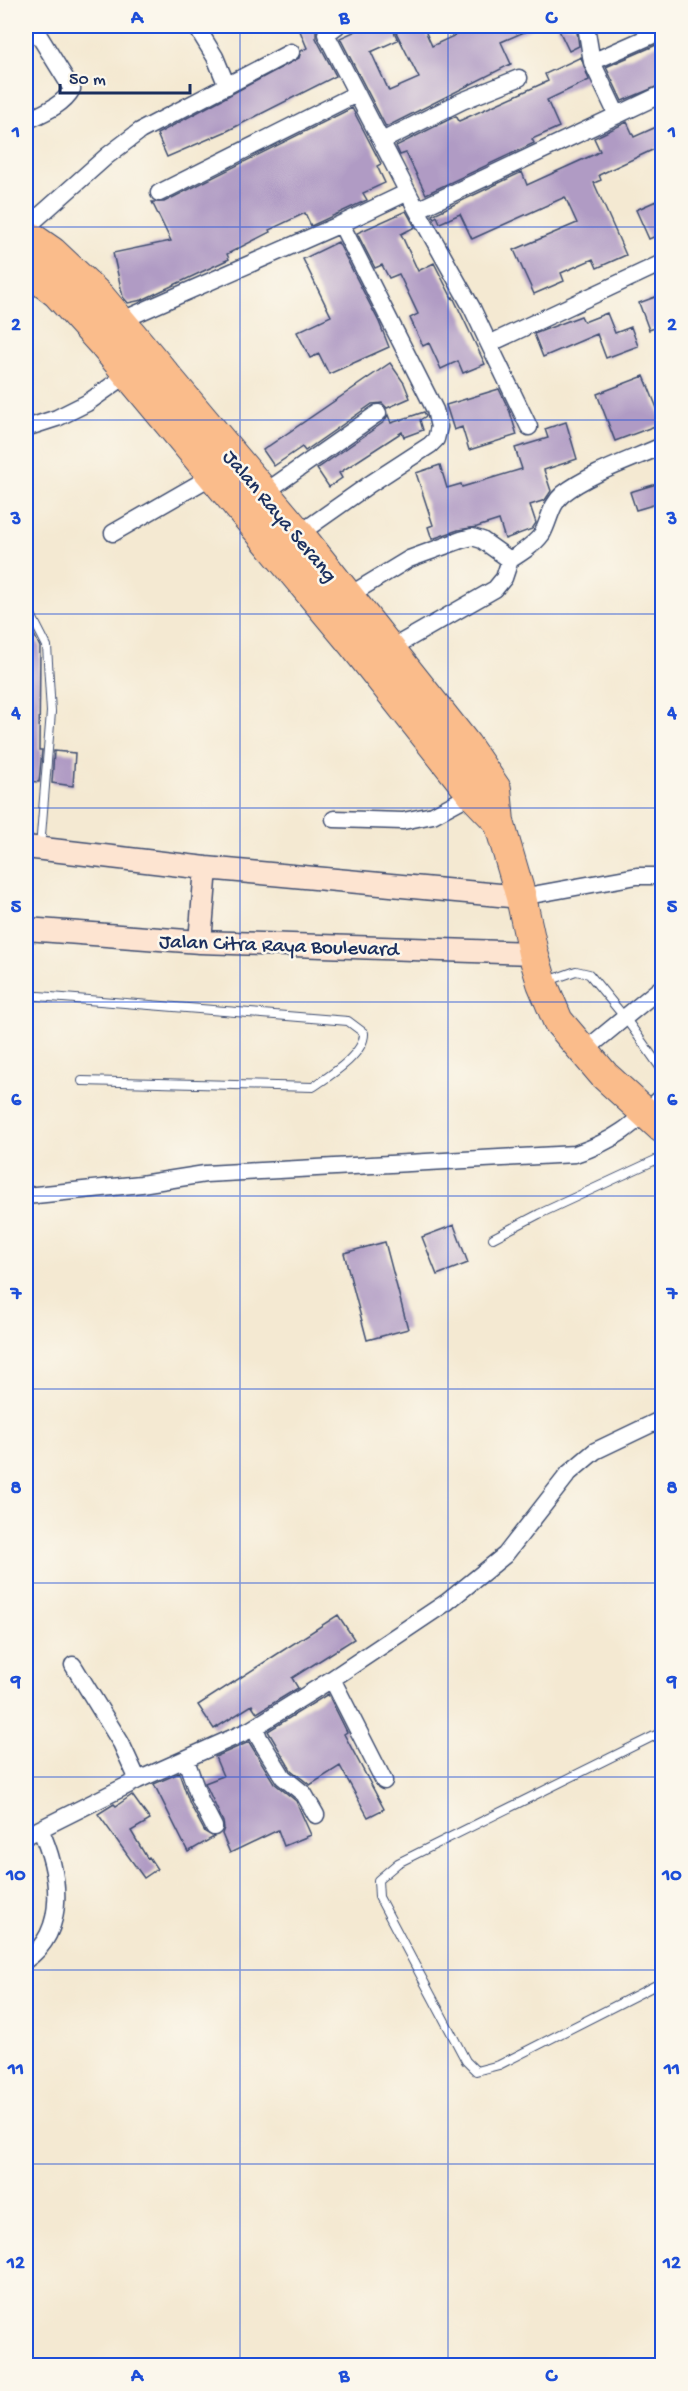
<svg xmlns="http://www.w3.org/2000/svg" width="688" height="2391" viewBox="0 0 688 2391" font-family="'Gochi Hand',sans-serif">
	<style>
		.building { fill: #b09bc4 }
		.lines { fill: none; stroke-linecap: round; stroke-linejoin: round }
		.lane-casing { stroke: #3c4b6f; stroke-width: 10 }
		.street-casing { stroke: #3c4b6f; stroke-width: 19 }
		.secondary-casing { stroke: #3c4b6f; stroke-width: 25 }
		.highway-casing { stroke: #3c4b6f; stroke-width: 32 }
		.lane { stroke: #fff; stroke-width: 8 }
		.street { stroke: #fff; stroke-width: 16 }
		.secondary { stroke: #fde4d1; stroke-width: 22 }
		.highway { stroke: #fabc8b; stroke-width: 30 }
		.grid { fill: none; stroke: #1d4ed8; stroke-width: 1.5; stroke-opacity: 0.55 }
		.labels { text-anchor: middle; stroke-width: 5; stroke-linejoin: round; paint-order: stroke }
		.street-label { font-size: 21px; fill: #1b2f5e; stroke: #fbf7ec }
		.neatline { fill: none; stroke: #1d4ed8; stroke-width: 2 }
		.grid-label { font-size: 20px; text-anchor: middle; font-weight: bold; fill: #1d4ed8 }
	</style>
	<rect width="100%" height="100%" fill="#fbf7ec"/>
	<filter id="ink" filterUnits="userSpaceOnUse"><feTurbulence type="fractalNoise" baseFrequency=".0167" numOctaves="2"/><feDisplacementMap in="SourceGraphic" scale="12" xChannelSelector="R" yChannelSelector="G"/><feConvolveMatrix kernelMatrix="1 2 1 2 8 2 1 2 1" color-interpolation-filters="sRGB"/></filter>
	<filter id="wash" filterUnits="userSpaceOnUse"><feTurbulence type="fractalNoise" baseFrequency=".008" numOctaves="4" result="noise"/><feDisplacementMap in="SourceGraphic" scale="24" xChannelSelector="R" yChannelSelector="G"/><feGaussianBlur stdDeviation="1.35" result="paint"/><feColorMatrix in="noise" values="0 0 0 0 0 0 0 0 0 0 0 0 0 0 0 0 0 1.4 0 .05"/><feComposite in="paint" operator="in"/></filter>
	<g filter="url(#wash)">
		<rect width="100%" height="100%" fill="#f4e9d2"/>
		<g id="blocks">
			<!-- building -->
			<path class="building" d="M298,26h22l-4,4v8l20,38 -109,55 -60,26 -10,-23 142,-76 2,-7 6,-3z
				M367,26h24l7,14 -27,12 18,39 30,-13 -24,-48 9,-4h19l9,20 26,-12 -4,-8h84l-37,16 10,22 -125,63 -46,-89z
				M557,26h19l3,20 -10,5z
				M663,42v42l-41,17 -16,-34z
				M581,57l8,23 -42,20 12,27 -27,12 2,4 -108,51 -20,-41 -6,2 -4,-9 60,-30 3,5 89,-40 -3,-7z
				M352,108l29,56 -4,2 8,17 -22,10 4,7 -56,26 -6,-13 -36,17 1,2 -43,22 2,5 -87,41 -14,3 -5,-6 -10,-44 58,-12 -19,-39h12z
				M627,122l7,15 29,-13v21l-64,30 2,5 -7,3 32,72 -29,13 -4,-9 -32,14 3,8 -30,13 -20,-44 63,-27 -12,-26 -93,42 -12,-25 -20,9 -3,-7 -3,2 -2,-3 90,-43 5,13 68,-31 5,-3 -6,-13z
				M663,198v35l-14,6 -13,-29z
				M406,211l9,16 -14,7 17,37 16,-8 18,35 1,-1 32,67 -22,9 -5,-12 -17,8 -12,-26 -6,3 -13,-28 8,-4 -19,-40 -10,4 -7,-13 -7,3 -18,-35z
				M338,242l41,80 10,25 -60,27 -10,-20 -9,4 -13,-26 34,-16 -28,-57z
				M663,294v31l-14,5 -10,-27z
				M607,313l8,20 16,-6 7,19 -32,12 -9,-24 -54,23 -9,-23 47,-18 3,6z
				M390,363l14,20 6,15 -23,10 -5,-5 -10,1 -67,47 -3,-4 -28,19 -11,-16z
				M644,376l19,47 -48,18 -18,-47z
				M499,389l11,23 7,23 -48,15 -7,-23 -8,3 -8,-25z
				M424,412l2,4 -6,4 3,10 -19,7 -2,-5 -63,41 3,5 -13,9 -12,-18 67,-47 4,-7 3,8z
				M566,422l11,37 -33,11 7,21 -6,9 -15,5 6,18 -4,6 -27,10 -6,-19 -22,7 -19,3 -26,9 -4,-12 5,-2 -17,-52 24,-8 7,23 14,-4 1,3 60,-18 -7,-21 33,-10 -3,-9z
				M663,482v20l-27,8 -6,-18z
				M26,618l14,29 -1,103h3l-3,32 -13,-1z
				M54,751l21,2 -2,33 -21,-3z
				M454,1225l14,38 -31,12 -15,-38z
				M385,1242l23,87 -41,11 -23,-87z
				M338,1615l16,24 -62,39 6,10 -41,25 -5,-8 -38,24 -16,-24z
				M328,1694l19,38 -3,2 40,75 -16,8 -28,-51 -30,19 -19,-15 -23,-39z
				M249,1742l25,41 22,18 15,34 -27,11 -6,-16 -48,23 -8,-19 2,-6 -1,-6 -18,-39 18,-7 -8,-19z
				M179,1773l11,31 15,28 9,5 -26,15 -34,-68z
				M132,1795l18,25 -19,11 16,27 2,-1 8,12 -13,9 -46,-64 16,-10 2,2z"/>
		</g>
	</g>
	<g filter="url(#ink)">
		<use href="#blocks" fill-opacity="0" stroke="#3c4b6f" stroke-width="1.5"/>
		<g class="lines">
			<defs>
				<path id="lane" d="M26,605l21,41 4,66 -11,136
					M548,981l28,-10 13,3 37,45 36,51
					M26,995l322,26 16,12c1,21 -35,43 -51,54l-231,-6
					M493,1238l46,-24 123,-57
					M662,1732l-264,131 -20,17 1,17 87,164 10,10 23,-6 163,-83"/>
				<path id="street" d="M196,26l19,31 12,29
					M337,26l-11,8 91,176 55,98 17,36 173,-81
					M586,26l6,36 25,53
					M592,62l70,-31
					M26,121c15,-7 38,-16 46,-32l-39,-63
					M382,141l80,-40 57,-23
					M159,193l197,-99
					M417,210l245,-116
					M26,228l81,-72 33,-25 151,-79
					M120,321l221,-97 67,-32
					M489,344l40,83
					M26,428l31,-10 30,-15 41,-29
					M264,493l114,-80
					M113,533l99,-57
					M299,534l71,-50 60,-39 6,-6 3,-12 -4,-17 -94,-186
					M348,596l61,-37 52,-19 11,-3 10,3 28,20
					M390,649l105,-60 9,-11 6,-18c11,-7 24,-15 32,-26 8,-14 8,-29 21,-40 25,-20 70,-35 99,-48
					M334,819l69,2 30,-6 39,-21
					M521,897l116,-21h25
					M583,1052l79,-65
					M26,1196l115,-12 64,-10 370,-20c40,-13 58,-29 87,-57
					M73,1665l48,78 17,37
					M332,1679l52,102
					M255,1727l4,11 24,39 21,17 12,21
					M186,1760l14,40 14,27
					M26,1836l112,-56 112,-50 82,-51 115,-77 58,-47 64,-82 26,-22 67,-32
					M26,1960c43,-30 33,-90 14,-131"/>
				<path id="secondary" d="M26,847l180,21 315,29
					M26,929l174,13 333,11
					M200,942l6,-74"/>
				<path id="highway" d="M26,234l26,18 49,46 198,236 167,211 30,44 3,33 22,75 12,56 9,30 16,38 46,54 58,53
					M26,269l31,24 47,52 249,299 119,150 27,28"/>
			</defs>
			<!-- lane casing -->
			<use href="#lane" class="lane-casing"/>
			<!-- street casing -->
			<use href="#street" class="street-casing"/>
			<!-- secondary casing -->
			<use href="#secondary" class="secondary-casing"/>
			<!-- highway casing -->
			<use href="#highway" class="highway-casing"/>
			<!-- lane -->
			<use href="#lane" class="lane"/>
			<!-- street -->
			<use href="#street" class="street"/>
			<!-- secondary -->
			<use href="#secondary" class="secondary"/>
			<!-- highway -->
			<use href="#highway" class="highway"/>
		</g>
	</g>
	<!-- grid -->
	<path class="grid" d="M240,26v2340M448,26v2340M26,227h636M26,420h636M26,614h636M26,808h636M26,1002h636M26,1196h636M26,1389h636M26,1583h636M26,1777h636M26,1970h636M26,2164h636"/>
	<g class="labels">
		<!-- street labels -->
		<g class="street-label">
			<text transform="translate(281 515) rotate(50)" y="7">Jalan Raya Serang</text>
			<text transform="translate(279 944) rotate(2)" y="7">Jalan Citra Raya Boulevard</text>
		</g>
	</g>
	<!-- margin -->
	<rect width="688" height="2391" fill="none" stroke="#fbf7ec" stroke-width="66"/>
	<!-- scale -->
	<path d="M60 84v9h130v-9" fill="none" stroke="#1b2f5e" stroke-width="3"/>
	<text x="69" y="84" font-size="18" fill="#1b2f5e" stroke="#fbf7ec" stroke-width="4.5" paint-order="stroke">50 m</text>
	<rect x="33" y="33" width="622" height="2325" class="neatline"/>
	<g class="grid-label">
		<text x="137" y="23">A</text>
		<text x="344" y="23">B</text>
		<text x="551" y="23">C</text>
		<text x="16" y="137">1</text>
		<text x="672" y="137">1</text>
		<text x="16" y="330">2</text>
		<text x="672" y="330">2</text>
		<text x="16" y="524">3</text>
		<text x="672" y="524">3</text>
		<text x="16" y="718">4</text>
		<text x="672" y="718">4</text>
		<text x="16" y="912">5</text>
		<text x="672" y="912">5</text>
		<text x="16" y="1105">6</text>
		<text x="672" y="1105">6</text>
		<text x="16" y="1299">7</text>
		<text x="672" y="1299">7</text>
		<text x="16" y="1493">8</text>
		<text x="672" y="1493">8</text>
		<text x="16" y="1687">9</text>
		<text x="672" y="1687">9</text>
		<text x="16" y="1880">10</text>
		<text x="672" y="1880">10</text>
		<text x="16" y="2074">11</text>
		<text x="672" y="2074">11</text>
		<text x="16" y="2268">12</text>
		<text x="672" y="2268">12</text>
		<text x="137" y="2381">A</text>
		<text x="344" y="2381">B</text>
		<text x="551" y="2381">C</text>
	</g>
</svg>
